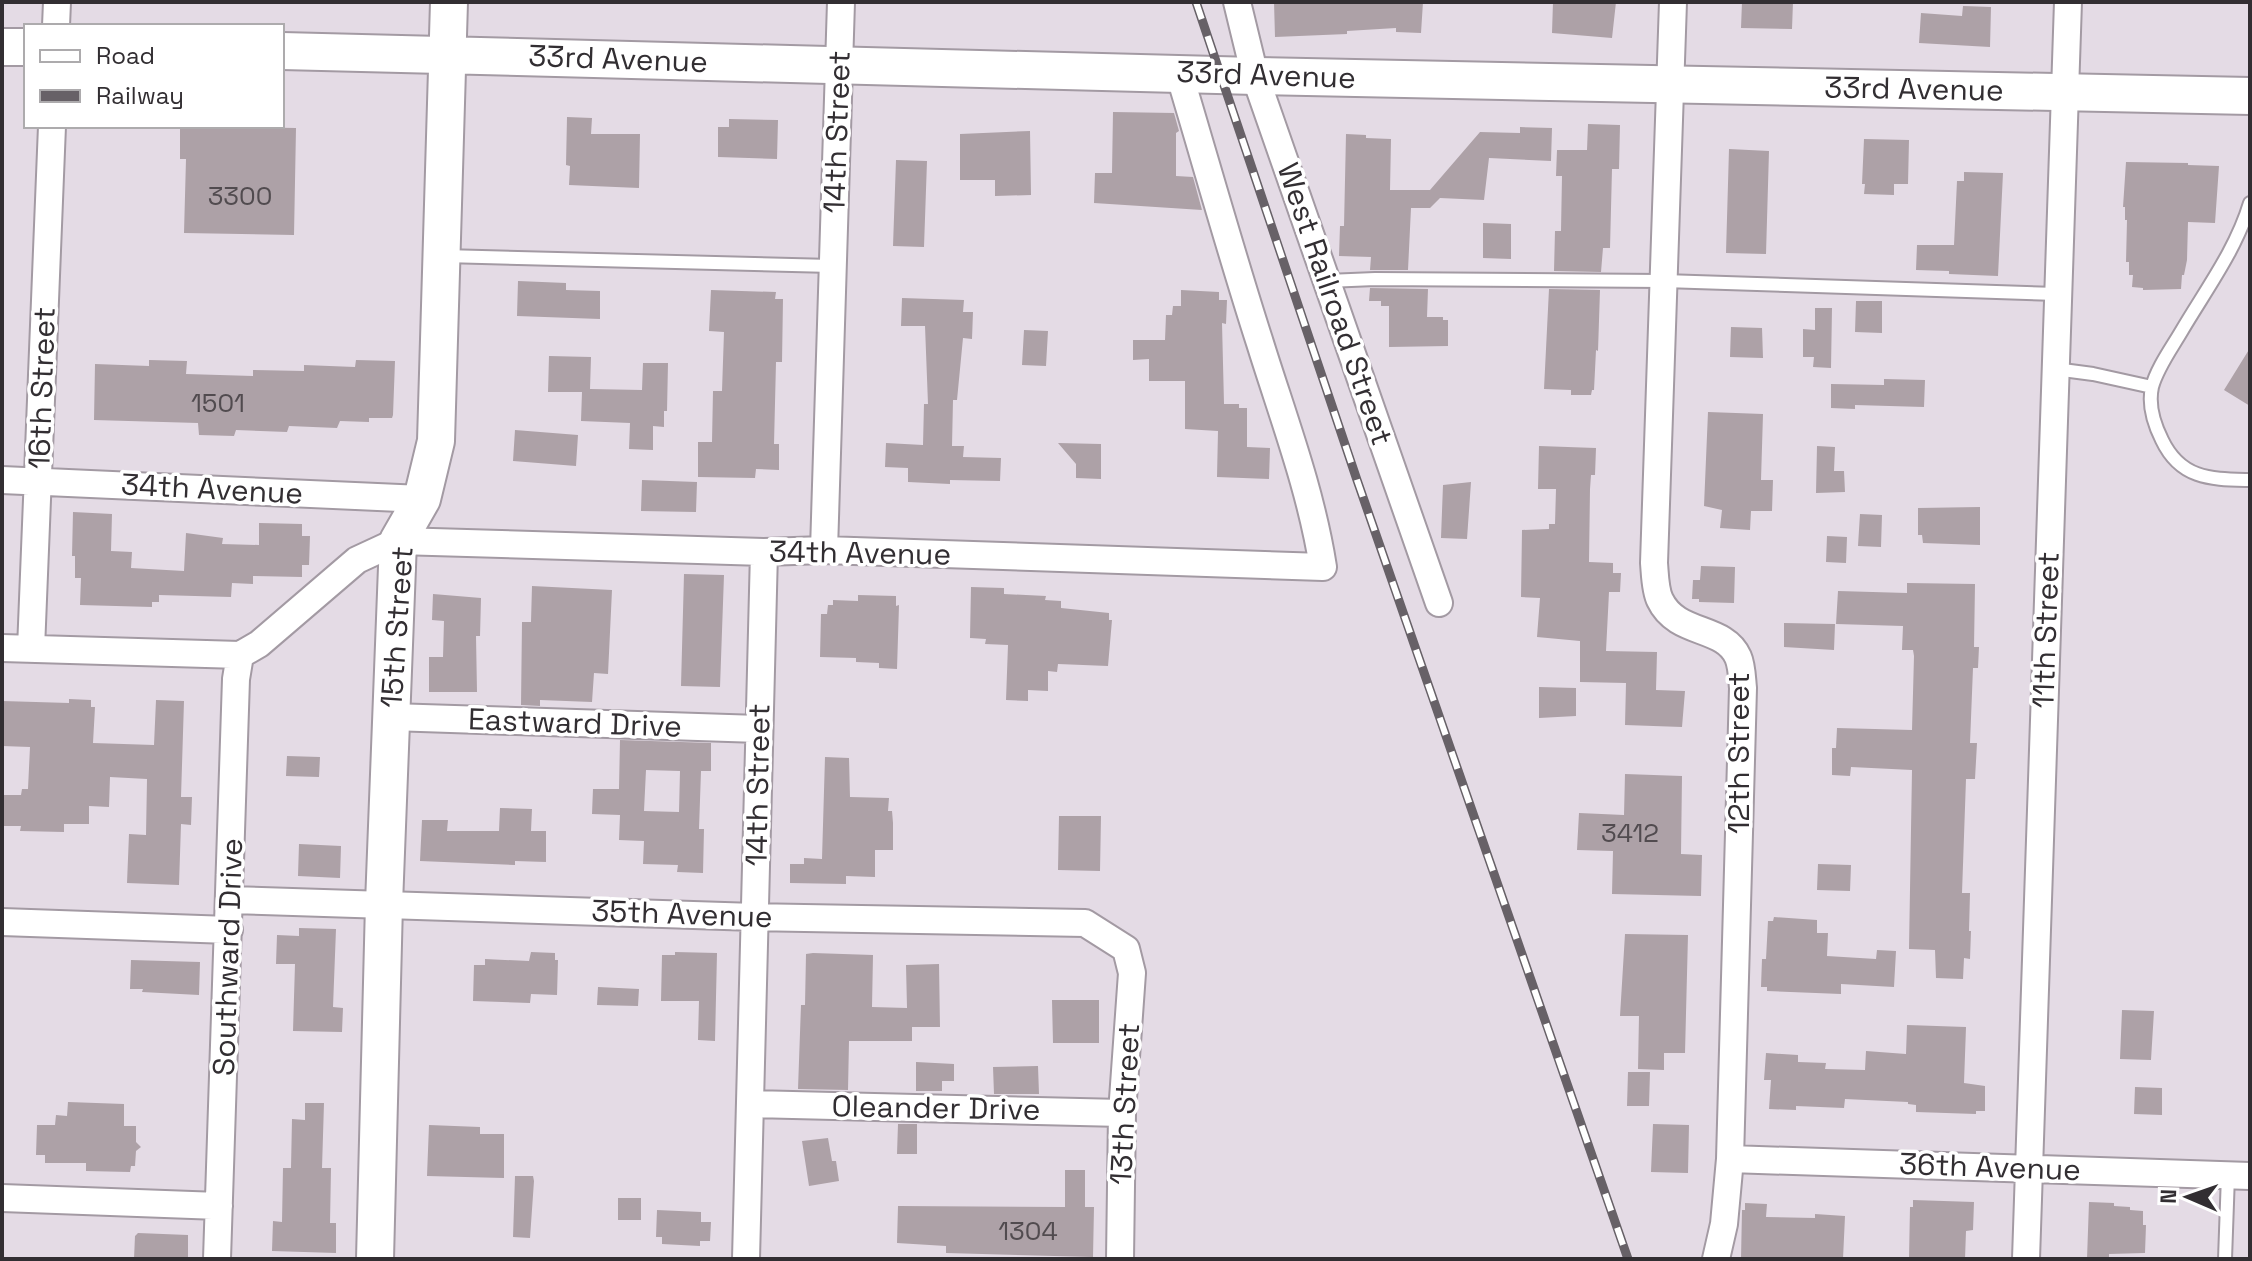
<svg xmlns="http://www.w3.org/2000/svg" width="2252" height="1261" viewBox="0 0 2252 1261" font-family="'Space Grotesk',sans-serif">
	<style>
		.building { fill: #ada1a7; fill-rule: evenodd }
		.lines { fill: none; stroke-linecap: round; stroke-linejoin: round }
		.lane-casing { stroke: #a39aa3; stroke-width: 16 }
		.street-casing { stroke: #a39aa3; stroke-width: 30 }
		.secondary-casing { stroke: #a39aa3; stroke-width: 40 }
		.lane { stroke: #fff; stroke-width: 12 }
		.street { stroke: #fff; stroke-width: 26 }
		.secondary { stroke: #fff; stroke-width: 36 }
		.rail-casing { stroke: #676167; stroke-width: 9 }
		.rail { stroke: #fff; stroke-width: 6; stroke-dasharray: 18; stroke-linecap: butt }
		.labels { text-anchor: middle; stroke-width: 7; stroke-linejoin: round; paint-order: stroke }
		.number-label { font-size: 26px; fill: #514b4f }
		.street-label { font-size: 30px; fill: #322e32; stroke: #fff }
	</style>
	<rect width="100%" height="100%" fill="#e4dbe5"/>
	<!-- building -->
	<path class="building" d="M1274,2h149l-2,31 -25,-1v-4l-49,3v3l-72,3z
		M1553,2h63l-4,36 -60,-5z
		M1742,2h51l-1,27 -51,-1z
		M1963,6l28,1 -1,40 -71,-4 2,-30 41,3z
		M1113,112l61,1 5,18 -3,2v43l17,1 9,33 -108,-7 1,-30h17z
		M567,117l25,1 -1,16h49l-1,54 -70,-3 1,-19 -4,-1z
		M729,119l49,1 -1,39 -59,-2v-30h11z
		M1588,124l32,1 -1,44h-7l-2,79h-7l-2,24 -47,-1 1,-40h6l1,-55h-6l1,-26h30z
		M180,126l116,2 -2,107 -110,-2 2,-74h-6z
		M1520,127l32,1 -1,33 -62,-3 -5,42 -44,-2 -10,10h-19l-3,62h-38l1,-13 -32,-1 1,-30h4l2,-92 20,1v3l25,1 -1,51h40l50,-58 40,1z
		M1030,131l1,64 -36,1v-16h-35v-46z
		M1864,139l45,1 -1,44h-14v11l-30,-1 1,-10h-3z
		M1729,149l40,2 -3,103 -40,-1z
		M896,160l31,1 -3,86 -31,-1z
		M2126,162l62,1v2l31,1 -4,57 -27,-1 -1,38 -3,15h-2l-1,14 -38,1v-2l-11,-1 1,-12h-4v-13h-3l1,-42h-2v-13h-2z
		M1964,172l39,1 -5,103 -49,-2v-3l-33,-1 1,-25h37l3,-64h7z
		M1483,223l28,1v35l-28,-1z
		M518,281l48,2v7l34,1v28l-83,-3z
		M1370,288l58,1 -1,28h16v3h5v26l-59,1v-41h-8v-5h-12z
		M1549,289l51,1 -2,61 -2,-1 -2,40h-2l-1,5h-20v-5l-27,-1z
		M711,290l65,2 -1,7h8l-1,63h-6l-2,82h5v26l-23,-1 -1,9 -57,-1v-35h14l1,-51h9l2,-59 -15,-1z
		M1181,290l38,2v8h8l-1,24 -4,-1 2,81h15v4h8v39l23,1 -1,31 -52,-2 1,-46 -33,-2v-48h-36v-22l-16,1v-20h32l1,-25h6l1,-9h8z
		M902,298l62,2 -1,12h10l-1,27 -9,-1 -6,62h-4l-1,46h12l-1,11 38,1 -1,23 -50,-1v4l-42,-2v-14l-23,-1 1,-24 37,2 1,-41h4l-3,-78h-24z
		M1856,301h26v32l-27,-1z
		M1815,308h17l-1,60 -18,-1 1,-10h-11v-28l12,1z
		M1731,327l31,1 1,30 -33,-1z
		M1024,330l24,1 -2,35 -24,-1z
		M2250,348v58l-26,-16z
		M549,356l42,1 -1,32 52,1 1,-27h25l-1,48h-3v16l-11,-1v24l-24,-1 1,-26 -49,-2 1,-29h-34z
		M149,360l38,1 -1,13 67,2v-6l51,1v-6l51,2 1,-7 39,1 -2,54 -1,3h-23v4l-29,-1 -3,7 -48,-2 -2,6 -51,-2 -2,6 -35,-1 -1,-12 -104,-3 1,-56 54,2z
		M1884,379l41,1 -1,27 -69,-2v4l-24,-1v-24l53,1z
		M1708,412l55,2 -2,66h12l-1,31h-21l-1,19 -30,-2 2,-18 -18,-4z
		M515,430l63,5 -2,31 -63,-5z
		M1058,443l43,1v35l-25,-1v-14z
		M1539,446l57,2 -1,27h-4l-1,14 -1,73 24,1v10h8l-1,19h-11l-3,59 51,1 -1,38 29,1 -3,36 -57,-2 1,-42 -46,-1v-41l-43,-4 3,-39 -19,-1 1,-67 27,-1v-5h6l1,-35h-18z
		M1817,446l18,1 -1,24h10l1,21 -29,1z
		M642,480l55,2 -1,30 -55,-1z
		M1471,482l-4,57 -26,-1 2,-53z
		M1980,507v38l-57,-2 -1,-8h-4v-27z
		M73,512l39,2 -1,37 21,1 -1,16 53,3 2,-38 37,5 -1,6 37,1v-22l43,1v12h8l-1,29h-7v12l-49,-1v8l-21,-1 -1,14 -72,-2v7h-7v5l-72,-2 1,-27h-6v-22h-3z
		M1860,514l22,1 -1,32 -23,-1z
		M1827,536l20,1 -1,26 -20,-1z
		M1701,566l34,1 -1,36 -35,-1v-3h-7l1,-19h7z
		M684,574l40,1 -4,112 -39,-1z
		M1907,583l68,1 -1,63h5l-1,21h-5l-3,75h7l-2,36h-9l-4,114h8l-1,38h2l-1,28 -6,-1 -1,21 -27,-1 -1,-28 -26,-1 3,-179 -61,-3 -1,9 -18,-1v-27h4l1,-20 75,2 2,-74 -1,-6h-11l1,-24 -67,-2 2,-33 69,2z
		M532,586l80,4 -4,84 -14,-1 -2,29 -52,-2v6l-19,-1 1,-83h9z
		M971,587l33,1v6l42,2 -1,4 16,1v7l48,5v7h3l-4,46 -50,-2 -1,8 -9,-1v20l-20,-1v11l-22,-1 2,-55 -23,-1 1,-5 -16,-1z
		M433,594l48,4 -1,38h-4l1,56h-48v-35h14l1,-36 -12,-1z
		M858,595l38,1v10l3,-1 -2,64 -18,-1v-5l-23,-1v-4l-36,-1 1,-43h6l1,-9h5v-5l25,1z
		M1784,623l51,1 -1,26 -50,-3z
		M1539,687l37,1v28l-37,2z
		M69,699l22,1v7h4l-2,36 61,2 2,-45 28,1 -3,96h11l-1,28 -10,-1 -2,61 -52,-2 2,-49 17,1 1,-56 -37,-2 -1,30 -20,-1v18h-25v8l-44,-1 1,-5h-19v-31h19l1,-6h6l2,-42 -28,-1v-45l67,2z
		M620,740l91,3v28h-10l-2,58h5l-1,44 -26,-1 1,-7 -35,-1 1,-23 -25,-1 1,-25 -28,-1 1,-25h26zM646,770l34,1 -1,41 -35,-1z
		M287,756l33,1 -1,20 -33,-1z
		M825,757l24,1 1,39 39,1 -1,13h4l1,12v27h-18v27l-29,-1v8l-56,-1v-19h14v-6l18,1z
		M1625,774l57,2 -1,78 21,1 -1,41 -89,-2 1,-43 -36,-1 2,-37 45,2z
		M500,808l32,1 -1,22h15v31l-31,-1v4l-95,-4 2,-41h26l-1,11h52z
		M1059,816h42l-1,55 -42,-1z
		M299,844l42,2 -1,32 -42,-2z
		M1818,864l33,1 -1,26 -33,-1z
		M1774,917l43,3v13h11l-1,23 49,3 1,-9 19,1 -2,36 -53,-3v10l-74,-3v-4h-6l1,-28h4l2,-38h5z
		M299,928l37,1 -3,78 10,1 -1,24 -49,-1 2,-67h-19l1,-29 22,1z
		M1625,934l63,1 -3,118h-21v17l-26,-1 1,-53h-19z
		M531,952l24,1v7h3l-1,35 -26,-1 -1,9 -57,-2 1,-36h11v-6l44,2z
		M675,952l42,1 -2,88 -17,-1 1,-39h-38l1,-46h13z
		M813,953l60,2 -1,52 35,1 -1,-43 33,-1 1,63h-28v14h-63l-1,49 -50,-1 3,-84h4l1,-51z
		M131,960l69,2 -1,33 -57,-3 1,-3h-13z
		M598,987l41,2 -1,17 -41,-1z
		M1052,1000h47v43h-46z
		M2122,1010l32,1 -3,49 -31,-1z
		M1907,1025l59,2 -2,56 21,3v25h-9v3l-60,-2v-7l-8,-1v-2l-63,-3 -1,9 -48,-2v4l-27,-1 2,-29h-7l2,-27 32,2v7l28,1 -1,6 40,1 1,-19 40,3z
		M916,1062l38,2v17h-12v10h-26z
		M1038,1066l1,28h-45l-1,-27z
		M1628,1072h22l-1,34h-22z
		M2135,1087l27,1v27l-28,-1z
		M68,1102l56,2v22h12v16l5,5 -5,4 -1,15h-4l-1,6 -44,-1v-8h-41v-8h-9l1,-30h18l1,-10 11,1z
		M305,1103h19l-2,65h9l-1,55h6v30l-64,-2 1,-30 9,1 1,-54h8l1,-49 13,1z
		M898,1124h19v30h-20z
		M1653,1124l36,1 -1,48 -37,-1z
		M429,1125l51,2v7h24v44l-77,-2z
		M828,1138l4,23h4l3,20 -30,5 -7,-45z
		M1065,1170h20v37h9l-1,50 -147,-4v-7l-49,-3 1,-37 167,1z
		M515,1176h18l1,5 -4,57 -17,-1z
		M618,1198h23v22h-23z
		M1913,1200l61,2 -1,28 -7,1 -1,28h-56l1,-52h3z
		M2089,1202l25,1v3l16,1v3l13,1v14h3l-1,28 -36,1v5h-22z
		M1745,1203l22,1 -1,13 49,1v-4l30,2 -2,43h-102l1,-49h3z
		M657,1210l44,2v10h10l-1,19h-10v5l-38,-2v-7h-6z
		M138,1233l50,2v24h-54l1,-23z"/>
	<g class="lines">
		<defs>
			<path id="lane" d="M2250,203c-14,47 -45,88 -69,129 -10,17 -24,36 -29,55 -4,18 2,37 10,53 19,40 50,39 88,40
				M444,256l388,10
				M1327,281l48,-2 289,2 393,13
				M2055,369l38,5 59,13
				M2225,1259l3,-84"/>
			<path id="street" d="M1237,2l18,74 184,527
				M1673,2l-19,561c1,11 1,27 6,37 17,36 64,25 78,57 4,9 4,22 5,31l-13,471 -6,65 -8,35
				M56,26l1,-24
				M2,480l420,19
				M824,550l17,-548
				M2,648l238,7 19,-11 98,-84 41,-19 366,11 60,-2 499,17c-12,-77 -40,-150 -63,-224 -29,-90 -54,-180 -81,-270
				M31,649l21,-523
				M391,717l368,12
				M230,900l525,17 330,6 41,26 6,24 -10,140 -2,146
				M2,922l227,8
				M750,1104l372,9
				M1730,1159l520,17
				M2,1198l217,8
				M217,1259l19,-580 4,-24
				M746,1259l18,-707
				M2026,1259l42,-1257"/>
			<path id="secondary" d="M2,47h24
				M282,51l973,25 995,20
				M375,1259l9,-355 14,-363 24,-42 14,-58 13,-439"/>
		</defs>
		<!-- lane casing -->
		<use href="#lane" class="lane-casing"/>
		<!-- street casing -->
		<use href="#street" class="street-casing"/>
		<!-- secondary casing -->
		<use href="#secondary" class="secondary-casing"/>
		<!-- lane -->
		<use href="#lane" class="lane"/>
		<!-- street -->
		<use href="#street" class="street"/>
		<!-- secondary -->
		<use href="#secondary" class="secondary"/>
		<defs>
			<path id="rail" d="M1196,2l161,478 271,779"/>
		</defs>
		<!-- rail casing -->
		<use href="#rail" class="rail-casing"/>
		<!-- rail -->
		<use href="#rail" class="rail"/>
	</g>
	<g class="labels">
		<!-- number labels -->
		<g class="number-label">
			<text x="240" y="205">3300</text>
			<text x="218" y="412">1501</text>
			<text x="1630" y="842">3412</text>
			<text x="1028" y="1240">1304</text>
		</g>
		<!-- street labels -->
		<g class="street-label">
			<text transform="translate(618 59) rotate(2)" y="10">33rd Avenue</text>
			<text transform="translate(1266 75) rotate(2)" y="10">33rd Avenue</text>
			<text transform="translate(1914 89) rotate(1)" y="10">33rd Avenue</text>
			<text transform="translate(837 132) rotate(-88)" y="10">14th Street</text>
			<text transform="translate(1335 304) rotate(71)" y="10">West Railroad Street</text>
			<text transform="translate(42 388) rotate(-88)" y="10">16th Street</text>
			<text transform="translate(212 489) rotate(3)" y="10">34th Avenue</text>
			<text transform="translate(860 553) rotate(1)" y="10">34th Avenue</text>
			<text transform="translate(397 627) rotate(-86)" y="10">15th Street</text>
			<text transform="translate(2046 630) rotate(-88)" y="10">11th Street</text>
			<text transform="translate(575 723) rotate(2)" y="10">Eastward Drive</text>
			<text transform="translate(1739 753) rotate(-90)" y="10">12th Street</text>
			<text transform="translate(758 785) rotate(-89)" y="10">14th Street</text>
			<text transform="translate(682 914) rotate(2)" y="10">35th Avenue</text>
			<text transform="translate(228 957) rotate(-88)" y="10">Southward Drive</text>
			<text transform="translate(1125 1104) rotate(-87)" y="10">13th Street</text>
			<text transform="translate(936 1108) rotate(1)" y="10">Oleander Drive</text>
			<text transform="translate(1990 1167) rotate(2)" y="10">36th Avenue</text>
		</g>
	</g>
	<!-- border -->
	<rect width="2252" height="1261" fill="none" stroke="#322e32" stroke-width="8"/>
	<!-- legend -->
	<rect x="24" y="24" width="260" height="104" fill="#ffffff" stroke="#adabad" stroke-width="2"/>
	<rect x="40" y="50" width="40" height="12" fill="#ffffff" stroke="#adabad" stroke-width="2"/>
	<text x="96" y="64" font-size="24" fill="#322e32">Road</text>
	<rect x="40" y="90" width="40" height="12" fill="#676167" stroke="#adabad" stroke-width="2"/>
	<text x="96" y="104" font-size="24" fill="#322e32">Railway</text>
	<!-- north arrow -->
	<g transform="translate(2188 1197) rotate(272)" stroke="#ffffff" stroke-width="6" paint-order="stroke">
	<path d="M0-6L14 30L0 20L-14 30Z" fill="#322e32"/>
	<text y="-12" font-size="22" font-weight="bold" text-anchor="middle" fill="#322e32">N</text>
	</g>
</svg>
